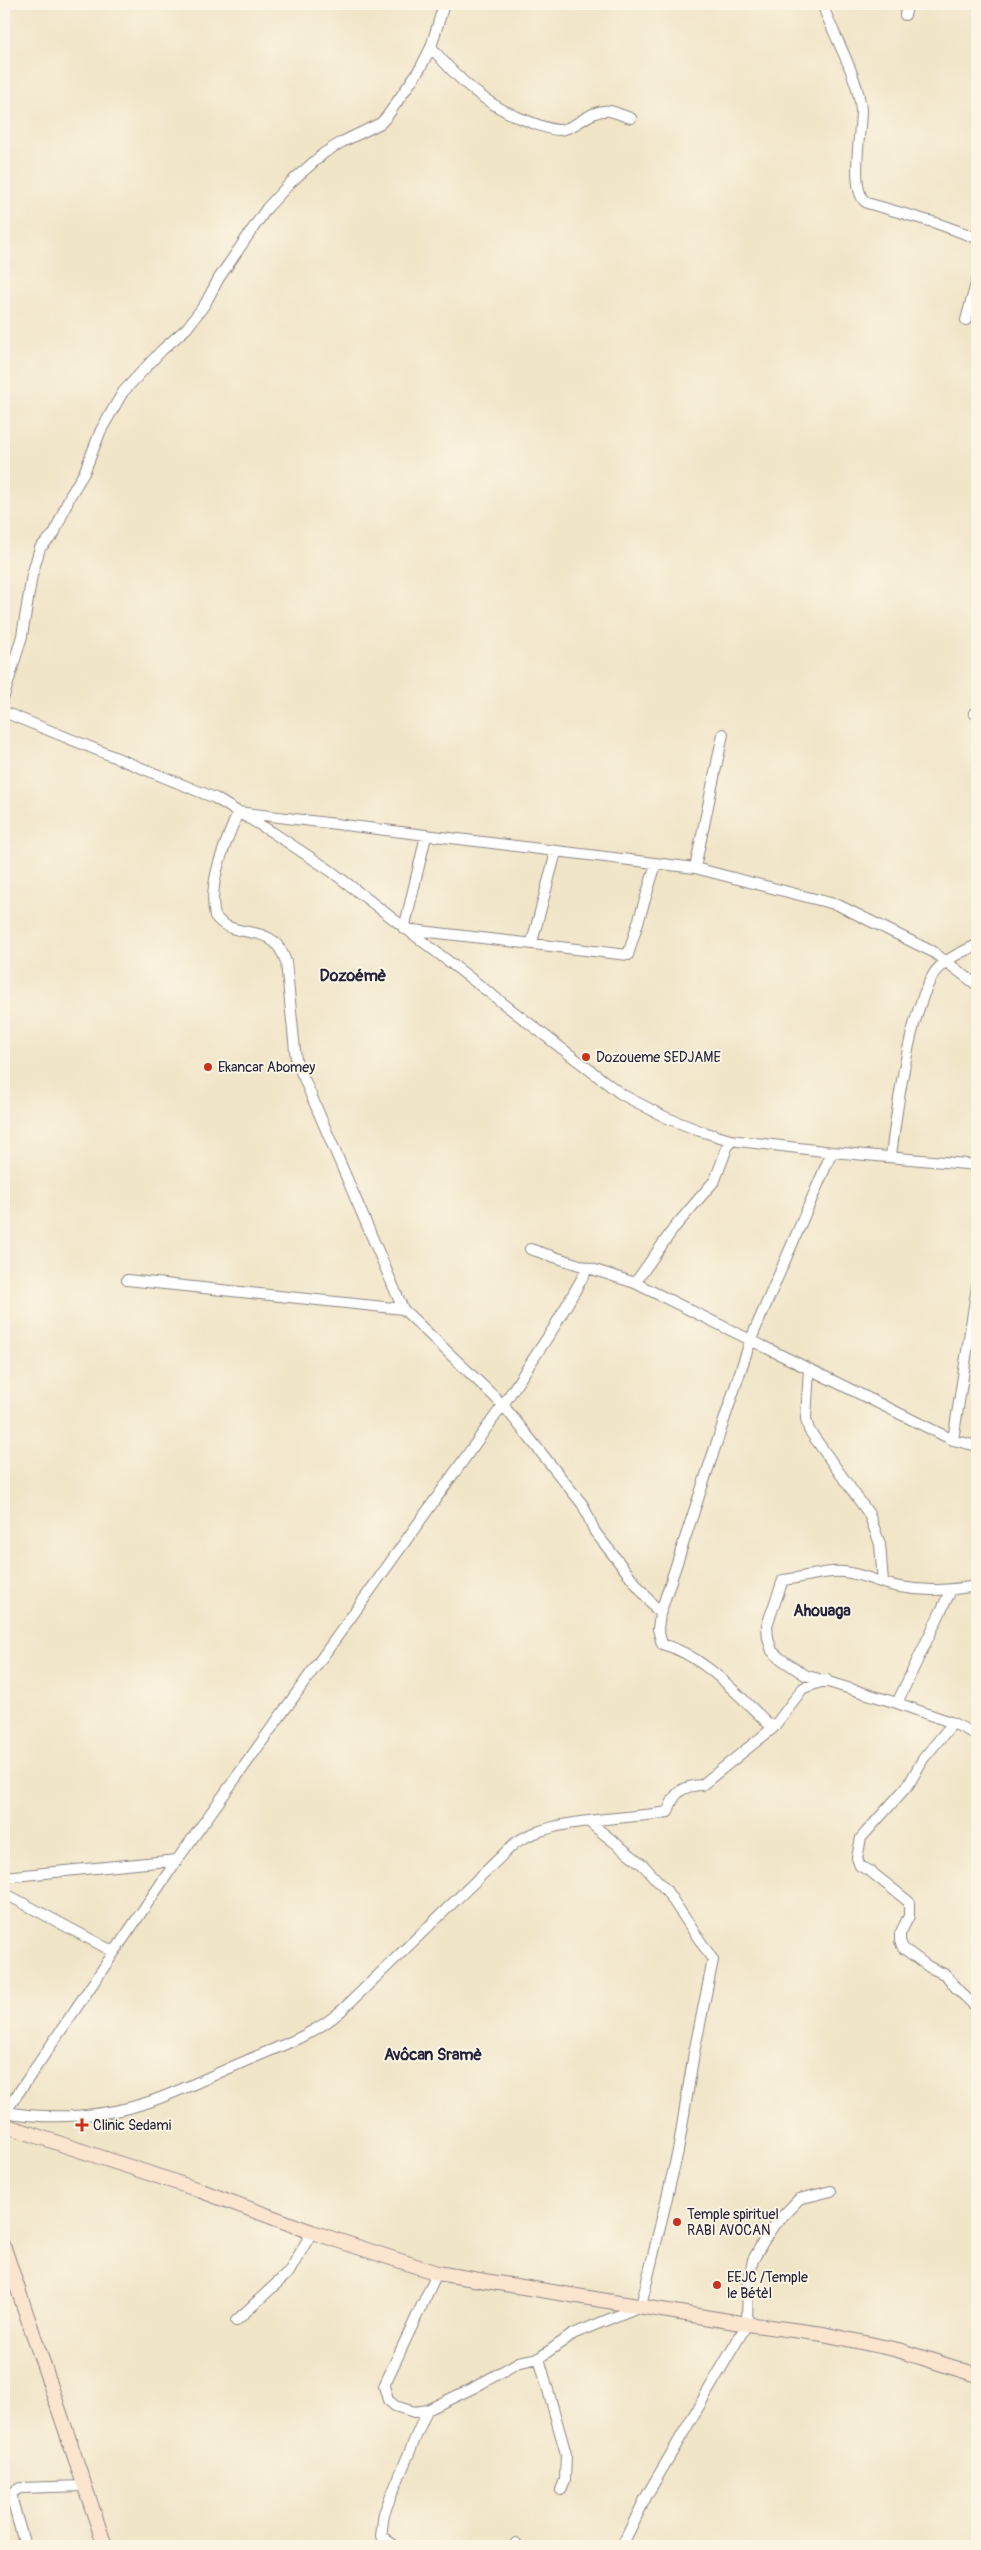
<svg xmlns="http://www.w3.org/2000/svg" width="981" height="2550" viewBox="0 0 981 2550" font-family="Pangolin,sans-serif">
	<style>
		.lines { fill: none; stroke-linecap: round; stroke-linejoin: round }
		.street-casing { stroke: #8a8482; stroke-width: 12 }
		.secondary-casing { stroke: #8a8482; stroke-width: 16 }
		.street { stroke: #fff; stroke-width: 10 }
		.secondary { stroke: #fce5cf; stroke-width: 14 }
		.poi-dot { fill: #c8321e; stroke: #fcf5e5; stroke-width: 2 }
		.labels { text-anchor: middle; stroke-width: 4; stroke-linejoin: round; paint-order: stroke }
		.poi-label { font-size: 14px; fill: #22223b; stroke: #fcf5e5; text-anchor: start }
		.quarter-label { font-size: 16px; font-weight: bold; fill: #22223b; stroke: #fcf5e5 }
	</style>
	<rect width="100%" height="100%" fill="#fcf5e5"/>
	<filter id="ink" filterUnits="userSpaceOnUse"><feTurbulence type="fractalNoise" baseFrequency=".02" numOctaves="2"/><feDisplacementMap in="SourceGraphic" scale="10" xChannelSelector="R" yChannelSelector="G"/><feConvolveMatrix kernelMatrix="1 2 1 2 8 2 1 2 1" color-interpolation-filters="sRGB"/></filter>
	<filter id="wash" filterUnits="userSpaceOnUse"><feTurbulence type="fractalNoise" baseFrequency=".0096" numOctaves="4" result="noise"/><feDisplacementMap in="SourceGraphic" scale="20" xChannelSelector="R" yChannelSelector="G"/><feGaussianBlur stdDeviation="1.12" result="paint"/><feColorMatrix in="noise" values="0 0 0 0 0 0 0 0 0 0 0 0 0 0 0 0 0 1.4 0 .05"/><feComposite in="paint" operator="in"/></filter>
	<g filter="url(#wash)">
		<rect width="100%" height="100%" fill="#f1e5c8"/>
	</g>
	<g filter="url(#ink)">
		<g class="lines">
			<defs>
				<path id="street" d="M822,4c11,30 38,76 39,107 0,20 -12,82 6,92l69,20 41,15
					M905,15l3,-11
					M431,47c28,34 57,60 99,75 9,3 19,8 29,8 18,-1 30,-21 50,-19 7,1 14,5 22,7
					M966,320l11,-40
					M4,696l18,-60 10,-61 8,-27 14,-14 16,-38 14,-23 17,-43 22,-38 39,-42 25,-22 18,-24 14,-26 48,-70 24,-26 33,-29 18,-11 39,-19 7,-8 33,-48 10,-20 13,-43
					M4,712l211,86 23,14 457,56 143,37 95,47 44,33
					M974,713l3,2
					M426,836l-22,93 224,26 28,-91
					M695,868l28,-134
					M532,942l24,-90
					M891,1156c6,-48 18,-140 42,-181 9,-15 29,-23 44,-30
					M530,1249l105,34 318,157 24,6
					M127,1280l276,29
					M635,1283l39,-55 41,-48 15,-40
					M809,1369l-3,50 3,11 60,84 11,30 3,38
					M953,1440l24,-153
					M977,1586c-26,4 -50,6 -77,1 -19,-3 -37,-13 -56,-15 -20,-2 -40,6 -61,8l-16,45 1,13 4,13 9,8 24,16 92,28 56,20 24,12
					M660,1614l-65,-82 -12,-27 -80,-100 -100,-96 -107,-249 -10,-98c-14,-44 -51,-19 -71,-46 -8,-34 11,-73 23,-104l34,20 59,39 290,223 44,23 35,14 30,9 102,12 145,13
					M897,1703l54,-113
					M953,1723l-30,36 -14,25 -48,54 -4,20 3,8 10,5 39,31v14l-9,18v7l3,7 26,19 17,8 10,13 21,20
					M773,1728c-33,-30 -67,-72 -111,-84l-4,-15 2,-15 91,-275 81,-187
					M4,1877l173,-17
					M4,1893l110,59
					M5,2112c46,8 100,5 144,-10 34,-12 66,-28 99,-42 32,-14 68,-26 94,-50l173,-167c39,-26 107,-23 153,-31 6,-20 14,-26 34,-27l71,-57 30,-40 24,-8
					M4,2114l173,-254 326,-455 50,-76 35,-61
					M437,2273l-53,113 4,14 7,6 19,6 13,-2 48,-23 44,-25 20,-4 34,-24 68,-28 37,-155 16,-98 19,-93 -47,-70 -23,-25 -54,-43
					M236,2321l53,-49 23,-40
					M539,2358l27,96 -1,26 -4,10
					M516,2543l1,3
					M25,2546l-13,-46 1,-8 7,-4 64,-2
					M395,2546l-14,-10 3,-23 43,-103
					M622,2546l25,-51 100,-171 1,-42 5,-22 10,-18 11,-17 25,-26 32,-8"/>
				<path id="secondary" d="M4,2125l192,64 116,43 125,41 310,51 76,10 75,16 79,25
					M4,2248l101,298"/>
			</defs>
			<!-- street casing -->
			<use href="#street" class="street-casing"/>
			<!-- secondary casing -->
			<use href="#secondary" class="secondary-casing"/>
			<!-- street -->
			<use href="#street" class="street"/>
			<!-- secondary -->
			<use href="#secondary" class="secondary"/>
		</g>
	</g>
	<!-- markers -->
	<g class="poi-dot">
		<circle cx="586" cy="1057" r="5"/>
		<circle cx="208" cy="1067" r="5"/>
		<path d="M79.5 2117.5h5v5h5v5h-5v5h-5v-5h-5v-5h5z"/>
		<circle cx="677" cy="2222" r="5"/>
		<circle cx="717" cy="2285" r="5"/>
	</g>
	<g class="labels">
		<!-- poi labels -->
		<g class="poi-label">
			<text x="596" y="1062">Dozoueme SEDJAME</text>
			<text x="218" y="1072">Ekancar Abomey</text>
			<text x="93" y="2130">Clinic Sedami</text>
			<text x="687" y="2219">Temple spirituel<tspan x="687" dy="16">RABI AVOCAN</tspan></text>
			<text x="727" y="2282">EEJC /Temple<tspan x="727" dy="16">le Bétèl</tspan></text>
		</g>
		<!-- quarter labels -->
		<g class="quarter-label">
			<text x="353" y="981">Dozoémè</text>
			<text x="822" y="1616">Ahouaga</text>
			<text x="433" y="2060">Avôcan Sramè</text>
		</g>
	</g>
	<!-- margin -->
	<rect width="981" height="2550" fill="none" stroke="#fcf5e5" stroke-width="20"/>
</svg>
